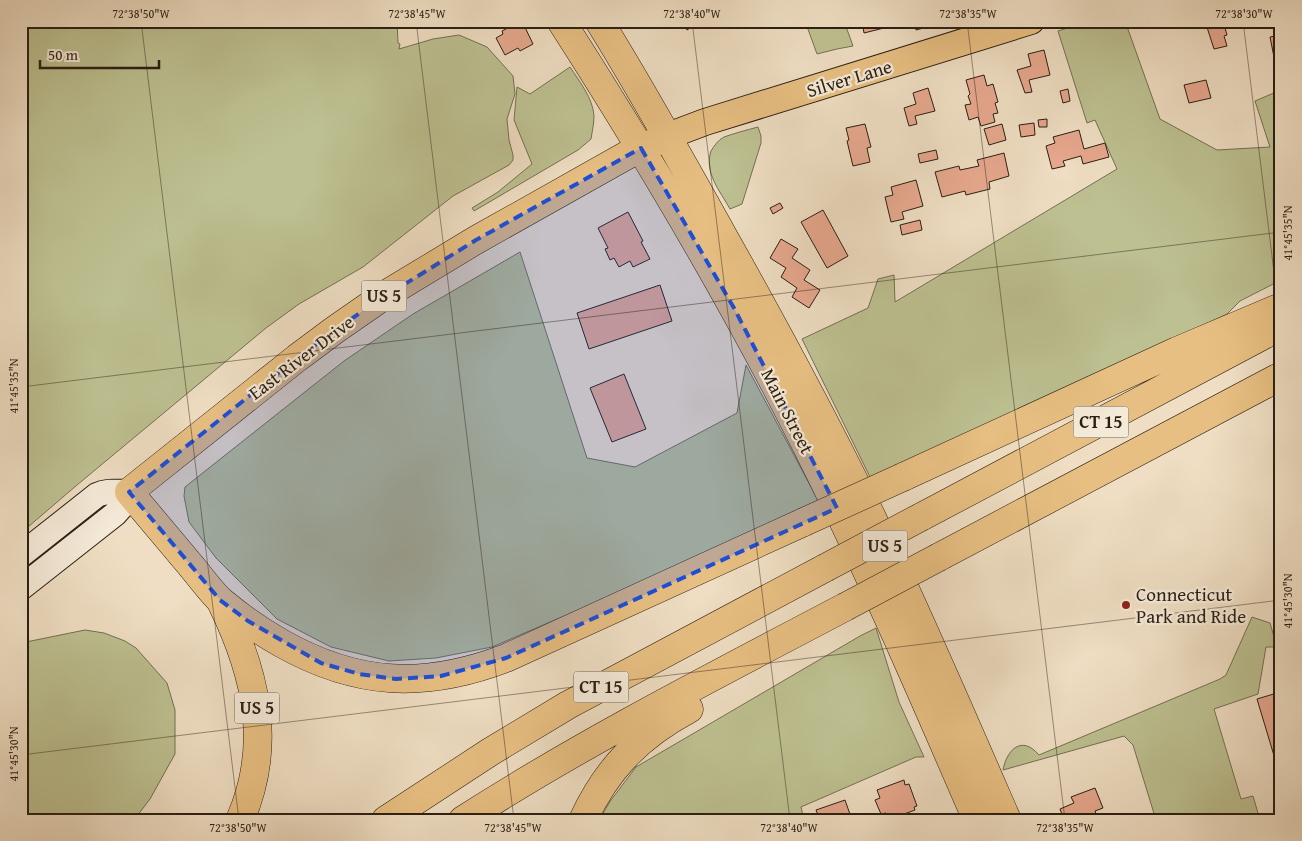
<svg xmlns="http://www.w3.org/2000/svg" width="1302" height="841" viewBox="0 0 1302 841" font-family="'Gentium Book Plus',serif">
  <rect width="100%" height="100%" fill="#efdec3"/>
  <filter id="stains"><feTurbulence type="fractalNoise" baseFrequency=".004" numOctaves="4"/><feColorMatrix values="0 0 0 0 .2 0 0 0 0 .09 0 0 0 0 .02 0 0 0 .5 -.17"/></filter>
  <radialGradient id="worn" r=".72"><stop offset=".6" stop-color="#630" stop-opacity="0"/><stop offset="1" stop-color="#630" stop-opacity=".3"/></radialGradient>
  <!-- green -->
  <path fill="#bdc091" stroke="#747052" d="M21 21H397L398 43 400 44 399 49 433 39 459 35 487 47 513 76 515 94 507 119 509 140 513 155V160L509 165 453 196 363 267 299 304 266 328 77 485 21 533Z
    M805 21H844L853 46 837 49 817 54Z
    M1089 21H1125L1160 119 1217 150 1270 147 1255 101 1281 90V280L1240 301 1227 314 871 479 802 339 868 308 878 279 894 275 895 302 1117 169 1095 120 1087 123 1058 31Z
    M570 67C579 81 593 98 594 116 594 124 592 132 591 139L578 150 474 211 472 208 498 192 532 164 514 120 517 87 530 94Z
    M758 127 761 136V143L742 204 730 209C720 191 704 173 711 151 714 146 718 140 724 137 735 133 747 130 758 127Z
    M520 252 587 458 635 467 737 413 746 365 819 502 613 595 492 647 436 658 389 661 331 647 277 619 216 558 189 522 184 496 185 487 344 361 413 314Z
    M1252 617 1270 623 1277 647H1266L1258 694 1214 709 1241 799 1253 796 1260 820H1156L1133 745 1124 736 1003 770C1007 749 1022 735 1039 755L1220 679 1226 675Z
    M876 628 899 702 924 757H916L801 807 804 820H599L611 800 636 767 860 636Z
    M85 630 104 633 125 641 136 648 167 683 175 710V754L150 799 134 820H21V643Z"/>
  <!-- building -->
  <path fill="#e7a88e" stroke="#2a1f13" d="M521 21H522L533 44 520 51 518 48 505 55 496 38 503 34 502 31Z
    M682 21H701L687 30Z
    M862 21H890L891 25 884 27V28L864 33Z
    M914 21H950L916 30Z
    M1205 21H1223L1227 35 1224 36 1227 46 1214 49Z
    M1281 35V55L1274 57 1270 37Z
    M1044 50 1050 75 1029 80 1032 92 1025 93 1017 70 1031 66 1028 54Z
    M984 75 987 86 993 84 998 102 995 103 998 113 993 114 995 122 981 126 978 117 969 120 965 105 971 104 968 96 970 94 966 80Z
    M1206 80 1211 98 1189 103 1184 85Z
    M928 88 935 111 915 116 917 124 909 126 904 108 916 104 913 93Z
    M1068 89 1070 101 1063 103 1060 91Z
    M1047 119V127H1039L1038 120Z
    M1034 123 1035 135 1021 137 1019 125Z
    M865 124 871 147 867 148 870 162 853 166 847 141 849 140 846 128Z
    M1002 124 1006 140 989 145 984 129Z
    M1079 130 1084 149 1105 143 1109 157 1083 164 1081 156 1063 161 1065 166 1052 169 1046 146 1055 143 1053 137Z
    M936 150 938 159 920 163 918 154Z
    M1004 153 1009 176 989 182 990 189 966 195 965 191 942 197 935 172 959 166 960 170 979 166 977 160Z
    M916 180 923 206 902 212 904 219 891 222 885 197 893 195 891 187Z
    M780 203 783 208 773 214 770 208Z
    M823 210 848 256 827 268 801 222Z
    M628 212 643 241 641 242 650 259 633 267 630 261 619 267 614 258 610 260 605 249 608 248 598 228Z
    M920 220 922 230 902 235 900 225Z
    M781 239 798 249 792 258 810 270 804 280 820 290 809 308 792 297 797 288 781 277 786 268 770 258Z
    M660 285 672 321 589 349 577 313Z
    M624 374 646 429 612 442 590 388Z
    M1277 693 1281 704V779L1257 699Z
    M904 780 905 785 909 784 917 806 914 807 915 810 888 820 886 813 881 814 875 800 880 798 877 790Z
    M1095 788 1103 808 1095 811 1098 820H1064L1060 809 1074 803 1071 797Z
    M845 800 852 820H820L816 810Z"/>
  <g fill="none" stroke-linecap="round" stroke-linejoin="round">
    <defs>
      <path id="secondary" d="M21 555 97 495C107 490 117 492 129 492L123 505 115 514 21 588"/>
      <path id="primary" d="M668 136 705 122 1031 21"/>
      <path id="highway" d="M561 21C650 160 734 301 808 449 869 570 923 695 977 820
        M599 21C642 90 681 161 721 232 771 321 820 411 865 503 915 607 961 714 1007 820
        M668 136 629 154 476 240 385 295 336 329 297 358 129 492C150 517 171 542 192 567 202 579 211 592 222 602 240 617 260 631 281 643 357 686 425 689 506 658L804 522
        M903 477 1177 351 1281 307
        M921 517 1281 326
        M939 557 1281 376
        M222 604C256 674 273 745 240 820
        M386 820 490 752 568 705 825 568
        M463 820C586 741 716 675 845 607
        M583 820C607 768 639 736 689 709"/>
    </defs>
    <!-- secondary casing -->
    <use href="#secondary" stroke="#2a1f13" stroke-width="26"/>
    <!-- primary casing -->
    <use href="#primary" stroke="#2a1f13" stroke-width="28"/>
    <!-- highway casing -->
    <use href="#highway" stroke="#2a1f13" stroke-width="29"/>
    <!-- secondary -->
    <use href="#secondary" stroke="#f5ead8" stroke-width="24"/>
    <!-- primary -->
    <use href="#primary" stroke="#e8bf82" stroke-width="26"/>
    <!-- highway -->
    <use href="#highway" stroke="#e8bf82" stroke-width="28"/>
    <defs>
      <path id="highway-bridge" d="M804 522 903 477
        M825 568 921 517
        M845 607 939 557"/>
    </defs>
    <!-- highway-bridge casing -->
    <use href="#highway-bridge" stroke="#2a1f13" stroke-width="29" stroke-linecap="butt"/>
    <!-- highway-bridge -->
    <use href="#highway-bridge" stroke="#e8bf82" stroke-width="28"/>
  </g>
  <!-- marked area -->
  <path fill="#1d4ed8" fill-opacity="0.2" stroke="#1d4ed8" stroke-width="4" stroke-dasharray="10 6" stroke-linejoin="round" d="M641 148 734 308 837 508 506 658 441 676 396 679 359 674 321 663 248 621 220 600 129 492 297 358 368 307 476 240Z"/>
  <!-- ticks -->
  <path fill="none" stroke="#2a1f13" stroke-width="1" stroke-opacity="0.45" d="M141 21 239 820M416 21 514 820M692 21 790 820M967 21 1065 820M1243 21 1281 329M21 387 1281 232M21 755 1281 600"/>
  <!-- markers -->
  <circle fill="#8f2418" stroke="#f5ead8" stroke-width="2" cx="1126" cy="605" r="5"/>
  <g text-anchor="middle" stroke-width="4.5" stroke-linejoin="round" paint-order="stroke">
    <!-- shield labels -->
    <g fill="#f5ead8" stroke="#675c4e" stroke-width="1">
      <rect x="361.5" y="280.5" width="45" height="31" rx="4"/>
      <rect x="1073.5" y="406.5" width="55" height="31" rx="4"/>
      <rect x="862.5" y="530.5" width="45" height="31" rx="4"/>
      <rect x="573.5" y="671.5" width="55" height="31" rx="4"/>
      <rect x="234.5" y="692.5" width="45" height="31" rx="4"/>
    </g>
    <g font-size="18" font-weight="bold" fill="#2a1f13">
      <text x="384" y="302">US 5</text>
      <text x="1101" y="428">CT 15</text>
      <text x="885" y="552">US 5</text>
      <text x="601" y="693">CT 15</text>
      <text x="257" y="714">US 5</text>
    </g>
    <!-- street labels -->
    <g font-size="19" fill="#2a1f13" stroke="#f5ead8">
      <text transform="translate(849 78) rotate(-17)" y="7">Silver Lane</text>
      <text transform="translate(301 357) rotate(-37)" y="7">East River Drive</text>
      <text transform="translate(788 411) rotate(63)" y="7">Main Street</text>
    </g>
    <!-- poi labels -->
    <g font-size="19" fill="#2a1f13" stroke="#f5ead8" text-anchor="start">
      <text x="1136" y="601">Connecticut<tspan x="1136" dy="22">Park and Ride</tspan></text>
    </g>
  </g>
  <!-- margin -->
  <rect width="1302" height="841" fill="none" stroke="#efdec3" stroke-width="55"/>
  <!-- scale -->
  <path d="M40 60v8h119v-8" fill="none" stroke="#2a1f13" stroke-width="2.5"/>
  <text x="48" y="60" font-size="15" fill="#2a1f13" stroke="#f5ead8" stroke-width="4" paint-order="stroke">50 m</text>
  <rect x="28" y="28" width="1246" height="786" fill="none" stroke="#2a1f13" stroke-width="2"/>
  <g font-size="12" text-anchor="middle" fill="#2a1f13">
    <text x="141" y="18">72°38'50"W</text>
    <text x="417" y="18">72°38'45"W</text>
    <text x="692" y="18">72°38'40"W</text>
    <text x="968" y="18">72°38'35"W</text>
    <text x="1244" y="18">72°38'30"W</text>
    <text transform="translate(1288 233) rotate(-90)" y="4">41°45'35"N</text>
    <text transform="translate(14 386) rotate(-90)" y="4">41°45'35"N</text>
    <text transform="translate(1288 601) rotate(-90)" y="4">41°45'30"N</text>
    <text transform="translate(14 754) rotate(-90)" y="4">41°45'30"N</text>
    <text x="238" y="832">72°38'50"W</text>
    <text x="513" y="832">72°38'45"W</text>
    <text x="789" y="832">72°38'40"W</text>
    <text x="1065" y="832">72°38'35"W</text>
  </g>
  <rect width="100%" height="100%" filter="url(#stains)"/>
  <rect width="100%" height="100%" fill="url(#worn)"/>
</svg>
